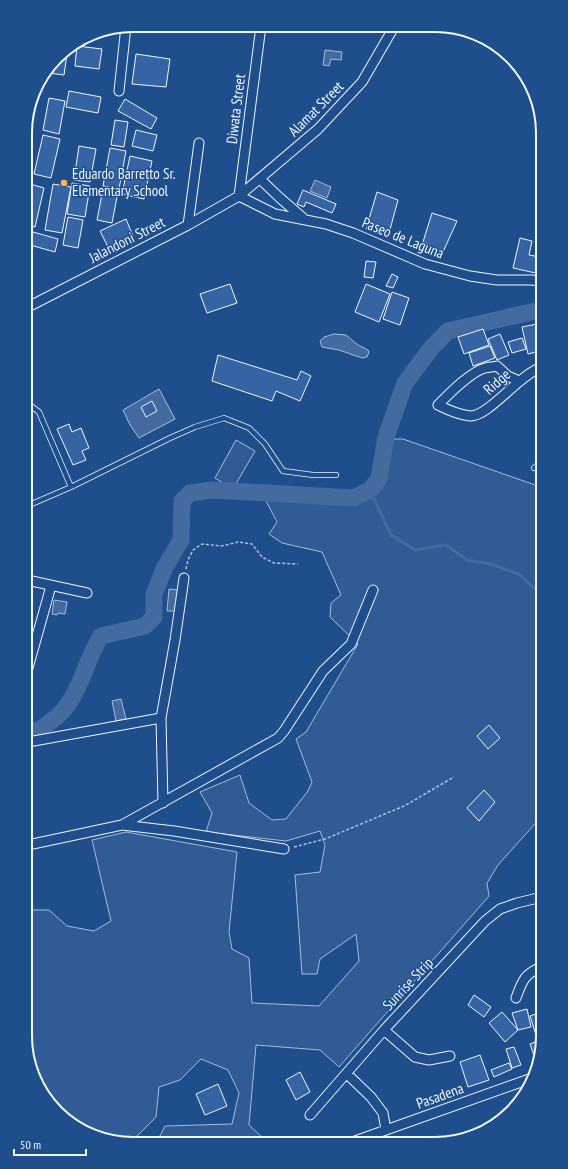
<svg xmlns="http://www.w3.org/2000/svg" width="568" height="1169" viewBox="0 0 568 1169" font-family="'PT Sans Narrow',sans-serif">
  <rect width="100%" height="100%" fill="#1f4e8c"/>
  <!-- built -->
  <path fill="#305b95" stroke="#a8bbd7" d="M392 439H403L541 487 542 816 498 865 487 883 489 896 339 1067 320 1050 256 1045 249 1125 266 1141 162 1142 159 1138 165 1126 232 1124 239 1093 228 1070 201 1059 180 1080 159 1087 156 1117 131 1142H112L62 1117 29 1064 28 910H49L67 926 94 931 111 921 92 840 126 832 237 852 229 932 232 949 249 958 252 1003 319 1006 359 961 356 934 320 959 317 974H302L295 875 320 872 325 845 320 831 286 841 206 832 212 813 200 792 240 775 249 803 272 820 286 819 308 791 312 782 296 739 306 732 358 644 330 617 331 603 341 595 322 552 282 543 269 534 277 522 262 493 353 498 370 490 379 479Z
    M236 440 255 451 233 489 215 478Z"/>
  <!-- water -->
  <path fill="#446ba0" stroke="#a8bbd7" d="M325 50 342 52 341 60 331 59 329 66 323 65Z
    M315 180 331 187 327 198 310 191Z
    M334 334 346 335 358 345 368 350 369 352 367 357 362 358 339 350 322 347 320 341 324 337Z
    M159 389 175 419 139 438 130 425 123 410Z
    M169 589 178 590 176 611H167Z
    M54 600 67 602 65 614 58 613 57 615 52 614Z
    M121 699 126 719 116 721 112 701Z"/>
  <g fill="none" stroke-linecap="round" stroke-linejoin="round">
    <!-- stream -->
    <path stroke="#446ba0" stroke-width="3" d="M370 490 391 535 415 550 446 545 467 560 491 564 519 574 541 595"/>
    <!-- river -->
    <path stroke="#446ba0" stroke-width="17" d="M28 731C31 730 37 731 40 729 43 728 47 724 50 722 80 702 83 664 101 636L145 626 154 617V594L165 567 181 540 182 501 190 493 213 490 353 498 370 490 379 479 386 437 405 383 433 346 448 331 540 310"/>
  </g>
  <!-- building -->
  <path fill="#3563a3" stroke="#f2f6ff" d="M77 46 102 49 99 69 75 66Z
    M60 54H67L64 75 49 73V68Z
    M136 54 170 59 166 87 132 84Z
    M69 91 101 97 98 113 66 107Z
    M49 98 65 101 59 134 43 130Z
    M125 99 157 118 151 129 118 111Z
    M115 120 128 122 124 147 111 145Z
    M136 130 157 135 153 151 132 146Z
    M43 135 60 139 51 178 34 174Z
    M79 146 96 149 90 182 74 180Z
    M110 148 126 151 119 189 103 186Z
    M130 156 152 161 144 199 122 194Z
    M26 174 32 176 30 184 44 188 35 227 26 225Z
    M72 183 90 186 85 217 67 214Z
    M53 184 71 187 62 233 45 230Z
    M103 189 118 192 112 223 97 220Z
    M303 190 336 204 332 213 306 202 304 207 297 204Z
    M377 192 398 200 388 237 366 229Z
    M432 213 457 221 443 252 423 242Z
    M68 217 83 220 78 248 63 245Z
    M126 219 133 236 108 247 100 231Z
    M33 232 58 239 55 252 30 245Z
    M520 238 532 241 529 255 540 257V274L513 268Z
    M366 261 376 262 373 278 364 277Z
    M392 274 398 277 393 288 386 286Z
    M230 284 237 303 207 313 200 294Z
    M366 284 390 294 379 322 355 312Z
    M392 292 409 298 400 325 383 319Z
    M537 324 540 339V351L528 354 522 327Z
    M483 329 489 345 464 354 458 337Z
    M500 334 509 355 497 360 488 339Z
    M522 338 526 349 512 353 508 342Z
    M490 346 495 358 473 366 469 353Z
    M218 355 297 380 301 371 311 376 300 401 276 391 272 401 212 381Z
    M152 401 157 411 146 417 141 407Z
    M69 424 72 432 81 428 89 448 82 451 86 460 73 465 57 429Z
    M489 725 500 738 488 749 477 736Z
    M484 790 495 802 479 821 467 808Z
    M474 995 491 1007 484 1017 468 1005Z
    M527 1009 531 1027 518 1030 512 1013Z
    M502 1012 518 1030 505 1042 489 1023Z
    M542 1012 543 1033 536 1035 530 1016Z
    M543 1034V1043L539 1060 536 1061 530 1044 538 1041 537 1036Z
    M514 1047 521 1065 512 1068 506 1049Z
    M480 1055 489 1080 468 1087 460 1062Z
    M509 1063 512 1069 494 1077 491 1070Z
    M300 1072 310 1092 296 1100 286 1080Z
    M218 1084 227 1106 205 1115 196 1094Z"/>
  <g fill="none" stroke-linecap="round" stroke-linejoin="round">
    <defs>
      <path id="lane" d="M27 403 39 412 71 487
        M534 468 541 462
        M27 506 71 487 170 438 195 427 224 418 249 428 265 444 283 471 313 475H336"/>
      <path id="street" d="M214 27V26
        M119 91 126 26
        M260 179 280 198 303 218
        M239 196 275 214 326 224 353 233 425 264 470 276 497 280H531L540 281
        M239 196 261 26
        M188 225 199 143
        M26 308 188 225 239 196 318 129 362 82 394 27
        M519 381 508 376 497 366C494 367 489 367 485 368 470 372 449 394 438 405 448 410 459 415 470 416 488 417 519 375 540 368
        M27 580 87 593
        M28 668 51 586
        M28 742 161 718
        M163 803 161 718 175 640 184 578
        M122 825 174 831 284 849
        M28 845 122 825 278 738 284 731 323 671 351 644 373 590
        M516 998C522 981 525 973 542 967
        M384 1030 415 1057 429 1060 450 1056
        M347 1074 371 1097 383 1113 386 1130
        M310 1115 384 1030 485 921 500 909 517 903 542 897
        M355 1141 535 1077"/>
    </defs>
    <!-- lane casing -->
    <use href="#lane" stroke="#f2f6ff" stroke-width="6"/>
    <!-- street casing -->
    <use href="#street" stroke="#f2f6ff" stroke-width="11"/>
    <!-- path -->
    <path stroke="#b3c4dc" stroke-width="1.5" stroke-dasharray="3 2" stroke-linecap="butt" d="M186 569 188 560 193 550 202 544 222 546 238 542 252 544 262 557 274 563 298 564
      M294 847 325 839 404 806 454 777"/>
    <!-- lane -->
    <use href="#lane" stroke="#1f4e8c" stroke-width="4.5"/>
    <!-- street -->
    <use href="#street" stroke="#1f4e8c" stroke-width="9"/>
  </g>
  <!-- markers -->
  <circle fill="#ffb74d" stroke="#1f4e8c" stroke-width="1.5" cx="64" cy="183" r="4"/>
  <g text-anchor="middle" stroke-width="3" stroke-linejoin="round" paint-order="stroke">
    <!-- street labels -->
    <g font-size="15" fill="#f2f6ff" stroke="#1f4e8c">
      <text transform="translate(236 109) rotate(-83)" y="5">Diwata Street</text>
      <text transform="translate(316 109) rotate(-45)" y="5">Alamat Street</text>
      <text transform="translate(403 238) rotate(22)" y="5">Paseo de Laguna</text>
      <text transform="translate(127 240) rotate(-27)" y="5">Jalandoni Street</text>
      <text transform="translate(497 382) rotate(-41)" y="5">Ridge</text>
      <text transform="translate(408 984) rotate(-47)" y="5">Sunrise Strip</text>
      <text transform="translate(440 1096) rotate(-20)" y="5">Pasadena</text>
    </g>
    <!-- poi labels -->
    <g font-size="15" fill="#f2f6ff" stroke="#1f4e8c" text-anchor="start">
      <text x="72" y="179">Eduardo Barretto Sr.<tspan x="72" dy="17">Elementary School</tspan></text>
    </g>
  </g>
  <!-- crop -->
  <path d="M0 0H568V1169H0ZM133 32H435A101 101 0 0 1 536 133V1036A101 101 0 0 1 435 1137H133A101 101 0 0 1 32 1036V133A101 101 0 0 1 133 32Z" fill="#1f4e8c" fill-rule="evenodd"/>
  <path fill="none" stroke="#f2f6ff" stroke-width="2" d="M133 32H435A101 101 0 0 1 536 133V1036A101 101 0 0 1 435 1137H133A101 101 0 0 1 32 1036V133A101 101 0 0 1 133 32Z"/>
  <!-- scale -->
  <path d="M14 1149v6h72v-6" fill="none" stroke="#f2f6ff" stroke-width="2"/>
  <text x="20" y="1149" font-size="12" fill="#f2f6ff" stroke="#1f4e8c" stroke-width="3" paint-order="stroke">50 m</text>
</svg>
